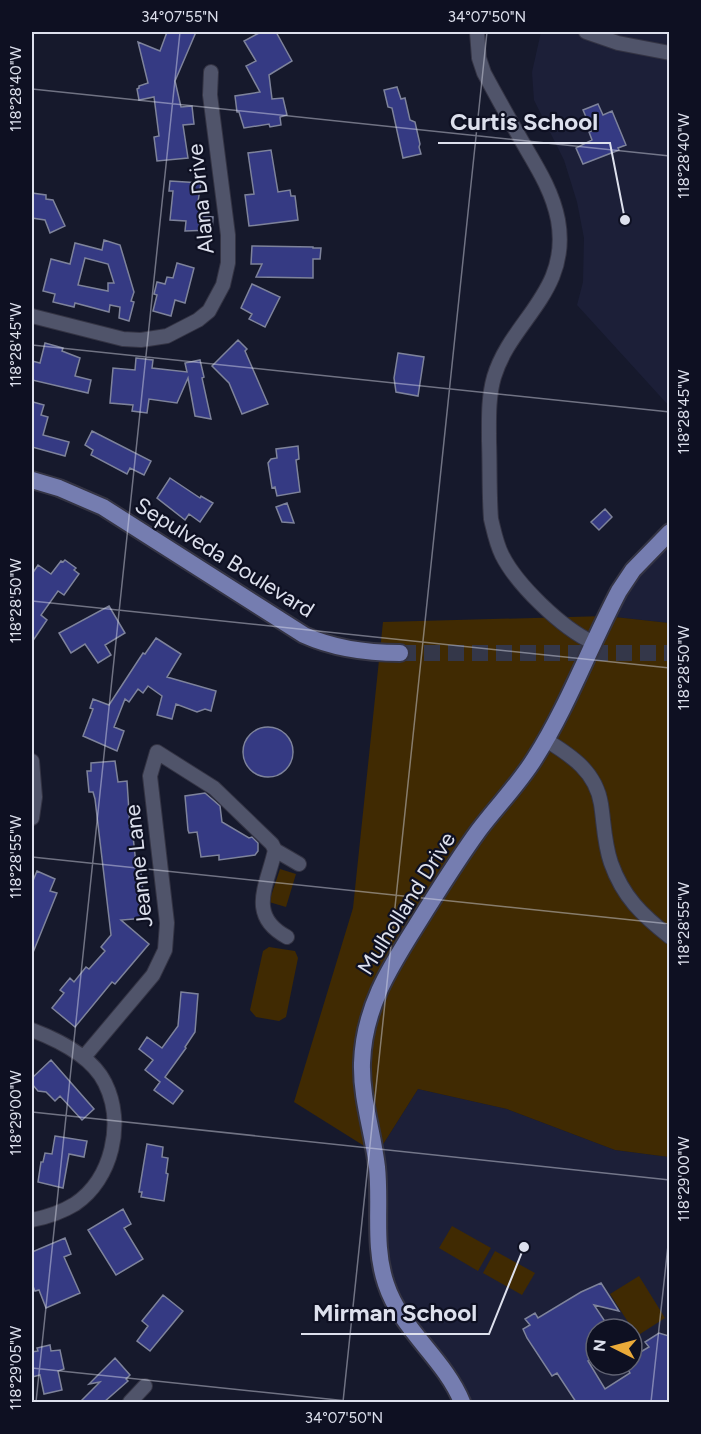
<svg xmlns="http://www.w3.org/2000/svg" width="701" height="1434" viewBox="0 0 701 1434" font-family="Figtree,sans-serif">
  <rect width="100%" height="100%" fill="#16192c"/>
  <!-- built -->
  <path fill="#1c1f38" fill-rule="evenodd" d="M541 32H669V406L577 305 583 282 584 238 577 202 564 160 534 100 532 72Z
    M669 532V623L606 616Z
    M418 1089 507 1109 615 1150 669 1157V1402H462L390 1297 377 1154ZM596 1329H632V1365H596Z"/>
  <!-- green -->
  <path fill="#402a02" d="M606 616 669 623V1157L615 1150 507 1109 418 1089 377 1154 294 1102 353 908 383 622Z
    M280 869 296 874 286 907 269 902Z
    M269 947 295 951 298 958 286 1017 279 1021 256 1017 250 1010 263 951Z
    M452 1226 491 1248 478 1271 439 1248Z
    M495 1251 535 1273 522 1295 483 1273Z
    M639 1276 665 1318 637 1336 610 1294Z"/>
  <!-- building -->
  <path fill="#353a83" stroke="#7e839b" stroke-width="1.5" fill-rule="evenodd" d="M167 32H196L175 81 181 107 192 106 194 124 183 125 188 158 157 161 154 137 159 136 154 97 139 100 137 89 139 88V86L148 83 138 42 160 51Z
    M261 32H276L292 61 269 75 272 99 283 98 287 115 280 117 281 125 270 127 269 124 244 128 239 112H237L235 96 260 92 246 66 256 61 244 41Z
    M397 87 401 99 405 98 410 120 415 122 420 144 419 147 421 154 403 158 392 108 388 107 384 90Z
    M598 104 603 115 612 111 626 145 618 148 619 150 583 164 576 148 592 140 589 132 592 131 583 110Z
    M271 150 278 192 290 190 291 196H295L298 220 249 226 245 195 254 194 248 153Z
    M170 181 201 183 197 208H202L201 216 213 217 212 230 185 231 186 221 170 220 173 191H169Z
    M32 193 46 195V199L53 200 65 226 50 233 45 220 32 218Z
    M104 240 120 245 134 292 131 301 134 302 129 321 119 318 120 307 110 305 109 312 75 303 74 307 53 302 55 294 43 291 51 259 70 264 75 243 102 250ZM85 258 108 264 114 283H108V291L78 285Z
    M252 246 313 247V248H321L320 259H313V278L256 277 262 264H251Z
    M177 263 194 268 185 303 175 300 171 316 153 311 157 295 154 294 157 282 165 284 167 277 173 278Z
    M252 284 280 297 265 327 249 319 252 314 241 308Z
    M238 340 247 349 245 351 268 404 242 414 229 383 212 366Z
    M45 343 63 348 62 351 80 358 75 376 91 380 88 393 32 380V361L40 363Z
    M398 353 424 357 418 396 396 392 394 378Z
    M136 358 153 360 152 368 187 372 185 363 200 360 204 377 202 378 211 419 195 416 188 378 177 403 149 399 147 413 132 411 133 405 110 403 113 368 135 370Z
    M33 402 44 405 41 415 48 417 43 435 69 442 65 456 32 447V410Z
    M92 431 151 461 144 475 130 468 127 474 91 455 93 450 85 445Z
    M298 446 299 459 296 460 300 492 277 496 275 487 272 488 268 463 271 459 277 458 276 449Z
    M170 478 200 498 201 496 213 503 200 522 189 514 185 520 157 498Z
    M287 503 294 523 282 522 276 507Z
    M605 509 612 517 599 530 591 522Z
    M65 560 76 568 74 570 79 574 64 595 58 591 41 615 47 620 32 642V574L38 565 51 574 61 561 63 562Z
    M109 606 125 633 105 645 111 655 98 663 85 644 71 653 59 633Z
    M156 638 181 654 167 677 216 691 211 711 205 709 197 712 176 704 172 719 157 715 162 696 148 686 143 693 138 689 129 702 125 699 114 727 124 731 117 751 83 736 93 709 90 708 93 699 109 705 143 653 145 654Z
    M243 752a25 25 0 1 1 50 0a25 25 0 1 1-50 0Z
    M115 761 118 782 127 781 130 827H132L136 864H140L146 918 121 920 149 944 115 984 112 982 75 1027 52 1008 64 993 60 990 70 978 74 982 86 967 89 969 105 951 101 947 111 935 95 799 93 792H89L87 771H91V763Z
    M205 793 220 806 222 822 249 838 252 837 258 843V851L255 855 219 860V855L201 857 197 832 189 833 188 830 185 796Z
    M37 871 55 879 50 891 57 893 32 955V883Z
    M181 992 198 994 195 1032 185 1047 186 1048 165 1077 183 1091 173 1104 154 1090 160 1082 145 1070 153 1060 139 1049 147 1037 162 1048 178 1026Z
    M51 1060 94 1109 82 1120 60 1096 55 1101 46 1092 38 1091 32 1084V1078Z
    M55 1136 87 1141 84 1157 69 1154 63 1188 38 1182 41 1162H43L45 1153 52 1154Z
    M147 1144 163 1147 162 1157 168 1158 166 1173 168 1174 164 1201 141 1197 142 1192H139Z
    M123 1209 131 1224 124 1228 143 1259 116 1275 88 1230Z
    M65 1238 71 1254 64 1257 80 1293 46 1308 39 1290 35 1291 32 1284V1252Z
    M601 1283 619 1311 594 1305 610 1329H596V1356L588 1361 605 1389 630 1373 625 1365H632V1357L649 1347 645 1342 659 1333 669 1336V1402H576L557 1373 552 1376 527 1338 523 1329 530 1325 525 1319 535 1313 538 1318 581 1292Z
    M163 1295 183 1311 150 1351 137 1341 148 1326 142 1321Z
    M50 1345 51 1351 60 1350 64 1369 58 1371 62 1390 44 1394 40 1375 32 1377V1352L38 1351 37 1348Z
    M115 1358 130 1375 126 1379 128 1381 104 1402H80L100 1382 89 1384Z"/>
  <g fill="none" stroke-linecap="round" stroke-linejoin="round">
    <!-- major-tunnel -->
    <path stroke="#343749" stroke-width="16" stroke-dasharray="16 8" stroke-linecap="butt" d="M400 653H670"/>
    <defs>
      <path id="minor" d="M477 32 479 58 484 73C498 99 512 124 527 150 540 172 553 194 558 220 571 292 511 320 494 377 488 398 489 420 489 441 490 467 489 493 491 519 494 531 496 543 502 555 517 585 562 628 592 642
        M586 32 618 43 670 53
        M32 316 123 339 141 340 167 336 198 320 209 311 223 285 228 263V235L210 95 211 72
        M546 740C572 756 596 772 601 804 604 823 604 843 611 863 623 897 642 915 670 937
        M32 761 35 797 32 818
        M275 850 299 864
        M32 1030C58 1040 92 1056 105 1083 125 1123 112 1179 75 1204 62 1212 47 1217 32 1220
        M84 1057 153 975 165 950 167 923 150 776 157 752 214 788 272 844 275 850C268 884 246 915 287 937
        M130 1402 145 1386"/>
      <path id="major" d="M32 480 59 488 103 507 304 635C335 649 366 653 400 653
        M462 1402C444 1358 401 1330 386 1284 373 1246 381 1206 377 1167 373 1132 361 1099 362 1063 364 1002 395 960 426 910 443 883 460 856 479 830 497 806 519 784 535 758 568 706 590 646 619 591L633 570 670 532"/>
    </defs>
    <!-- minor casing -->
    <use href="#minor" stroke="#343444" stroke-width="16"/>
    <!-- major casing -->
    <use href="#major" stroke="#343444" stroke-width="20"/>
    <!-- minor -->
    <use href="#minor" stroke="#50546a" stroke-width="14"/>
    <!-- major -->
    <use href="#major" stroke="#757db0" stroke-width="16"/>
  </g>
  <!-- ticks -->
  <path fill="none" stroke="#dde0ed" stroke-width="1.5" stroke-opacity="0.45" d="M32 89 670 156M32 345 670 412M32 601 670 668M32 857 670 924M32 1112 670 1180M32 1368 357 1402M36 1402 180 32M343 1402 487 32M651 1402 670 1227"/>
  <g text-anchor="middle" stroke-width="4.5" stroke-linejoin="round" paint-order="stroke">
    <!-- street labels -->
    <g font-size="22" fill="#dde0ed" stroke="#0e1022">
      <text transform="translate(200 199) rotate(-96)" y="8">Alana Drive</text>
      <text transform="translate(225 557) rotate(32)" y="8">Sepulveda Boulevard</text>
      <text transform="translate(138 866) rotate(-96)" y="8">Jeanne Lane</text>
      <text transform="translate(406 903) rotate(-58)" y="8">Mulholland Drive</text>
    </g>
  </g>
  <!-- callouts -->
  <path fill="none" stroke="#dde0ed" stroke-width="2" d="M625 220L610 143H438M524 1247L489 1334H301"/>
  <g fill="#dde0ed" stroke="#0e1022" stroke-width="2">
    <circle cx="625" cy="220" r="6"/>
    <circle cx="524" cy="1247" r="6"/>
  </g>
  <g font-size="24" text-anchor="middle" font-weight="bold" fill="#dde0ed" stroke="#0e1022" stroke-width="4.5" stroke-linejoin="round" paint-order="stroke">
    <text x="524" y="130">Curtis School</text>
    <text x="395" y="1321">Mirman School</text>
  </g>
  <!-- border -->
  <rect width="701" height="1434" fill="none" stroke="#0e1022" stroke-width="66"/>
  <!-- north arrow -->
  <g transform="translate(614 1347) rotate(276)"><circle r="28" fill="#0e1022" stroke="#616373" stroke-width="1.5"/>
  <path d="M0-4.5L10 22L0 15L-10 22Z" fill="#eaaa39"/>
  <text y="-9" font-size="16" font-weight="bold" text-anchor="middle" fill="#dde0ed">N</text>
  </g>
  <rect x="33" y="33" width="635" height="1368" fill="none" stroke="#dde0ed" stroke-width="2"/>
  <g font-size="15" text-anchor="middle" fill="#dde0ed">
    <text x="180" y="22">34°07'55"N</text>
    <text x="487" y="22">34°07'50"N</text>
    <text transform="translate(16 89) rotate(-90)" y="5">118°28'40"W</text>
    <text transform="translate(684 156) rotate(-90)" y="5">118°28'40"W</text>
    <text transform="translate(16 345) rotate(-90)" y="5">118°28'45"W</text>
    <text transform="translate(684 412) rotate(-90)" y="5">118°28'45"W</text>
    <text transform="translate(16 601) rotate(-90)" y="5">118°28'50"W</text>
    <text transform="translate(684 668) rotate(-90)" y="5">118°28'50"W</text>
    <text transform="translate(16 857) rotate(-90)" y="5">118°28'55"W</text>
    <text transform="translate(684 924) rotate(-90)" y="5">118°28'55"W</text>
    <text transform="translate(16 1113) rotate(-90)" y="5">118°29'00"W</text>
    <text transform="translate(684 1179) rotate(-90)" y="5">118°29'00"W</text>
    <text transform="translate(16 1368) rotate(-90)" y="5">118°29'05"W</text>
    <text x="344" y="1423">34°07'50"N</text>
  </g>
</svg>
